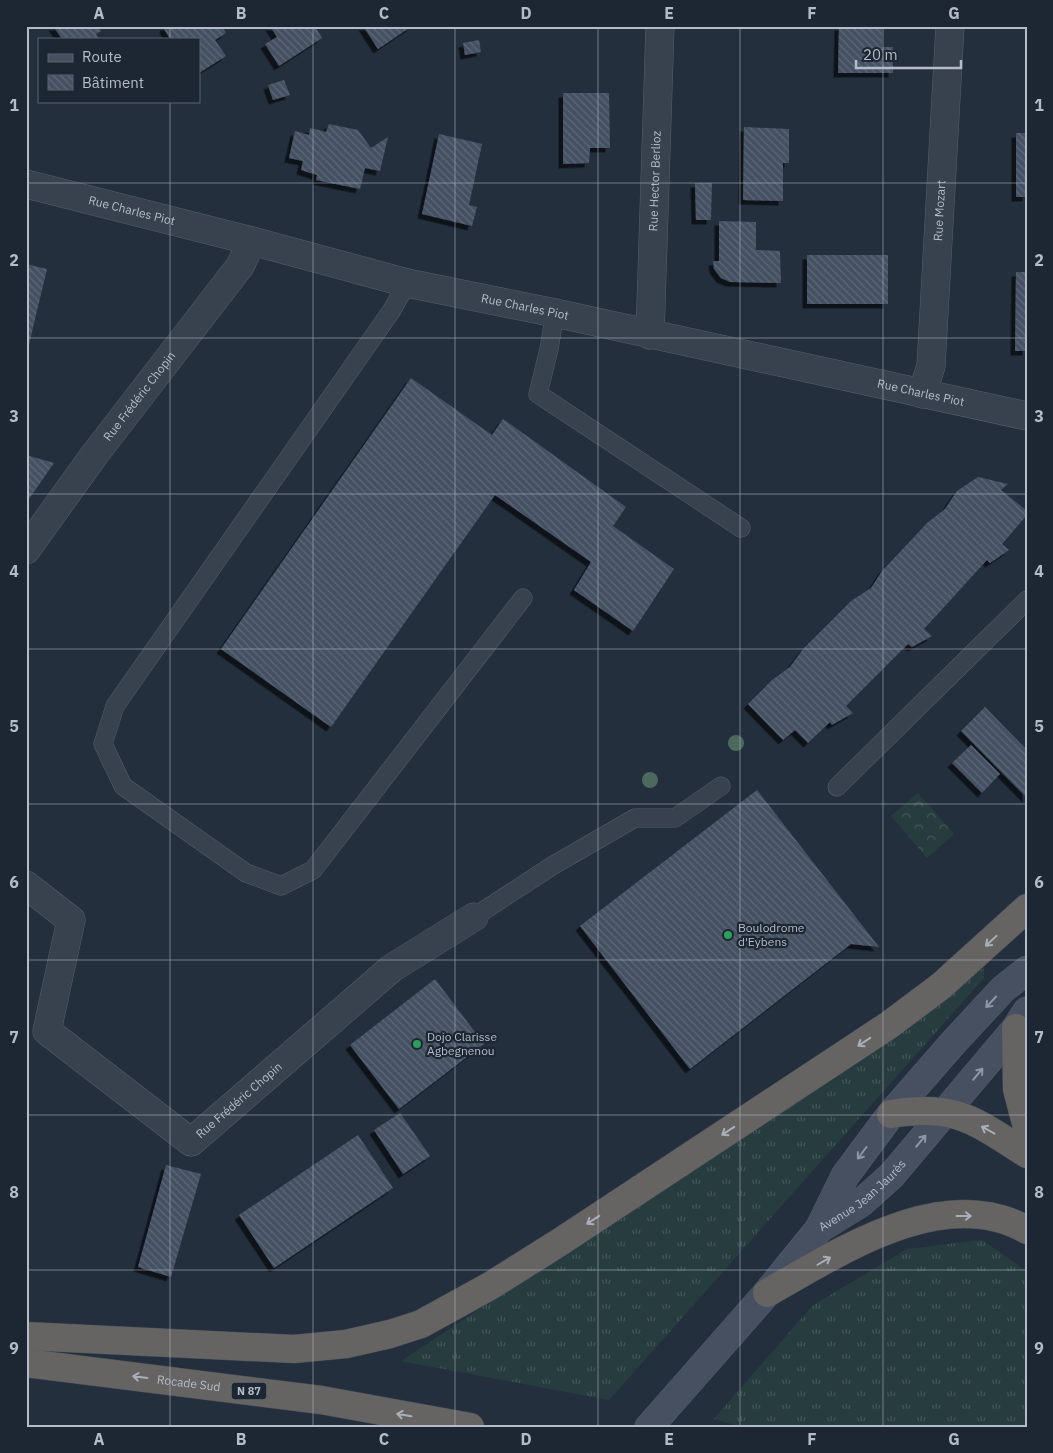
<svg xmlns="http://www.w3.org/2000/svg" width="1053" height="1453" viewBox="0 0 1053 1453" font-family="'IBM Plex Sans',sans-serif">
  <defs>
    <pattern id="grass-tufts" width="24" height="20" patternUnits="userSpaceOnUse" patternTransform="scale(1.25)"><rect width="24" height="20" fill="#263c3f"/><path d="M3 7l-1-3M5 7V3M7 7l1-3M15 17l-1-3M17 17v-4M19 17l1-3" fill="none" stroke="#435659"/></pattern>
    <pattern id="forest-crowns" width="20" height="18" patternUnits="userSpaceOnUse" patternTransform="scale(1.25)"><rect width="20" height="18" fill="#263c3f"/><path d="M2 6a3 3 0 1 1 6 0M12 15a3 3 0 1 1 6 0" fill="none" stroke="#435659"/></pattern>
    <pattern id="building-back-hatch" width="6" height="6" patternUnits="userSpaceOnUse" patternTransform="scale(1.25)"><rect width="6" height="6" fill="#455162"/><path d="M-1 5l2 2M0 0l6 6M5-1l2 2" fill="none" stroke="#5d6877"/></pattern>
    <filter id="shadow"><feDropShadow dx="-4.5" dy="4.5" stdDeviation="0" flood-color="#0009"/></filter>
  </defs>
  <rect width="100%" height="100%" fill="#242f3e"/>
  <!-- grass -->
  <path fill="url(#grass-tufts)" d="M984 967V978L609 1400 401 1361 945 1000Z
    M982 1240 1027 1271V1427H742L714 1419 812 1306 907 1249Z"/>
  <!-- forest -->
  <path fill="url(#forest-crowns)" d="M918 793 954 834 927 858 891 816Z"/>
  <!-- building -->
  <path fill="url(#building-back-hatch)" filter="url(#shadow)" d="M53 26H97L101 31 96 34 99 39H62Z
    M165 26H222L226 33 215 40 226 56 199 73V39H170L164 29Z
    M270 26H315L322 38 279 66 265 44 277 37Z
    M363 26H412L378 49Z
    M839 26H882V47H893V73H838Z
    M479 40 481 52 465 55 463 43Z
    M284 80 290 95 273 100 268 85Z
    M563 93H609L610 148H590L589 163 563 164Z
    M329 124 358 130 371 148 388 137 380 171 365 168 360 189 316 180 317 175 301 170 303 161 289 158 295 131 309 135 310 128 326 132Z
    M744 127 789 129V163H783V201L743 200Z
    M1016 133H1027V197H1016Z
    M439 134 482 144 469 205 477 207 472 226 422 214Z
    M695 183H712L711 220H696Z
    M719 221 756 222V250L780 251 781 283 730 282 721 278 714 269 713 261H719Z
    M807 255H888V304H807Z
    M26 264 47 269 27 353H26Z
    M1016 272H1027V351H1015Z
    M411 378 492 435 503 419 626 507 613 526 674 569 633 631 574 590 591 562 495 495 331 727 221 649Z
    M26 455 54 463 29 499H26Z
    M978 477 1008 484 1001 490 1027 511V515L1002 544 1009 550 990 563 987 560 924 629 932 636 912 647 908 644 846 706 853 713 832 725 830 722 808 743 795 730 783 740 748 704 772 680 790 667 803 649 851 601 871 588 882 571 927 523 945 509 957 491Z
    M985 707 1027 750V798L961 731Z
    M971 745 1000 774 982 793 952 763Z
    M757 790 879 947 851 944 690 1069 580 926Z
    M435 979 484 1044 399 1109 350 1045Z
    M400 1113 430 1156 403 1174 374 1130Z
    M358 1135 393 1188 274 1268 239 1215Z
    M166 1165 201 1174 171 1277 138 1267Z"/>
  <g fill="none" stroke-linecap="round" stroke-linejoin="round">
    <defs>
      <path id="service" d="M407 283 392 310 115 706 103 744 123 786 246 873 281 886 313 870 523 598
        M555 313 549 349 538 394 741 528
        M837 787 1027 600
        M474 917 552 866 635 818H675L721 786"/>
      <g id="minor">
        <path id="s1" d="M26 184 252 241 407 283 555 313 1027 416"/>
        <path id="s2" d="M650 335 660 26"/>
        <path id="s3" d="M922 394 931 366 950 26"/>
        <path id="s4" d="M26 550 95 454 240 266 252 241"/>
        <path id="s5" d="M26 885 71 920 47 1031 191 1142 392 968 474 917"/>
      </g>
      <g id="secondary">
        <path d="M819 1229 845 1176 891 1114 953 1043 1003 989 1027 970"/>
        <path id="s6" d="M649 1427 767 1293 819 1229 861 1203 892 1175 1016 1028 1027 1011"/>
      </g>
      <g id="trunk">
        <path d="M1016 1028 1017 1089 1027 1127"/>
        <path d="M891 1114C955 1103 975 1121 1027 1154"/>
        <path d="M767 1293C838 1253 943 1182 1027 1230"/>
        <path d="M26 1336 294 1349 346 1344 390 1334 421 1324 490 1286 560 1242 889 1025 941 986 1027 908"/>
        <path id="s7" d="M26 1363 321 1400 470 1427"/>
      </g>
    </defs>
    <!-- service casing -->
    <use href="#service" stroke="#565f6c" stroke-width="19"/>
    <!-- minor casing -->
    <use href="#minor" stroke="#565f6c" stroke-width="29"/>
    <!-- secondary casing -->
    <use href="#secondary" stroke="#565f6c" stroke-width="29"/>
    <!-- trunk casing -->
    <use href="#trunk" stroke="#434c59" stroke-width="29"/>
    <!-- service -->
    <use href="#service" stroke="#38414e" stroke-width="18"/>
    <!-- minor -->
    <use href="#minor" stroke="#38414e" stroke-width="28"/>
    <!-- secondary -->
    <use href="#secondary" stroke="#465061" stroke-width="28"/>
    <!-- trunk -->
    <use href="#trunk" stroke="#656462" stroke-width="28"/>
  </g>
  <!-- trees -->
  <g fill="#4b6a5d">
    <circle cx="736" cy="743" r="8"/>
    <circle cx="650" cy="780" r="8"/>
  </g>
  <!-- one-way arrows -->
  <defs><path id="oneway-shaft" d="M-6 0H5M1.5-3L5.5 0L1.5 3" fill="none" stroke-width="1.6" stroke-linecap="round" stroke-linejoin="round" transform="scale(1.25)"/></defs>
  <g stroke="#a8afba">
    <use href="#oneway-shaft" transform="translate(991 941) rotate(137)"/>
    <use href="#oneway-shaft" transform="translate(864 1042) rotate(146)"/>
    <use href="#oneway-shaft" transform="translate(988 1130) rotate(-151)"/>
    <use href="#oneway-shaft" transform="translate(728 1131) rotate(147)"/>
    <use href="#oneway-shaft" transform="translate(964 1216)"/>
    <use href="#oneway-shaft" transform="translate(593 1220) rotate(147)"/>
    <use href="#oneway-shaft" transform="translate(824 1261) rotate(-30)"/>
    <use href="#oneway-shaft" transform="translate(140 1377) rotate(-173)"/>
    <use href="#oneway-shaft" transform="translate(404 1415) rotate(-170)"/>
  </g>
  <g stroke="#8e96a5">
    <use href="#oneway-shaft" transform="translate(991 1002) rotate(133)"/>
    <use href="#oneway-shaft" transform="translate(978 1074) rotate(-50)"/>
    <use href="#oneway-shaft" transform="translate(921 1141) rotate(-50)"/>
    <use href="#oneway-shaft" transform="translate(862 1153) rotate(127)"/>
  </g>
  <!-- grid -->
  <path fill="none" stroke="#b4bcc9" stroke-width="1" stroke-opacity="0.55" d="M170 26V39M313 26V1427M455 26V1427M598 26V1427M740 26V1427M883 26V1427M170 101V1427M26 183H1027M26 338H1027M26 494H1027M26 649H1027M26 804H1027M26 960H1027M26 1115H1027M26 1270H1027"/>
  <!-- markers -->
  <g fill="#2e9e5b" stroke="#1d2633" stroke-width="2">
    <circle cx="728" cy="935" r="5"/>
    <circle cx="417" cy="1044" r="5"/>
  </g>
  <g text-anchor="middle" stroke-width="4.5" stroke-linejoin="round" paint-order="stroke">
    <!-- shield labels -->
    <rect fill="#1d2633" stroke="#878f9c" stroke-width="1" x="231.5" y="1382.5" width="35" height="17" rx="4"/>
    <g font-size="11" font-weight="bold" fill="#b4bcc9">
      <text x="249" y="1395">N 87</text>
    </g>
    <!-- street labels -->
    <g font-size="12" fill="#b4bcc9" stroke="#1d2633">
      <text dy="4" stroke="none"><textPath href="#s2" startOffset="154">Rue Hector Berlioz</textPath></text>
      <text dy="4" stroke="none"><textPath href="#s1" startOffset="109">Rue Charles Piot</textPath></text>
      <text dy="4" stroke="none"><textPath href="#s3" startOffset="185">Rue Mozart</textPath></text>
      <text dy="4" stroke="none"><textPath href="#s1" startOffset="514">Rue Charles Piot</textPath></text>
      <text dy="4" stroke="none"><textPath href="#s1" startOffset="919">Rue Charles Piot</textPath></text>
      <text dy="4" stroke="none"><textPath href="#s4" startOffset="191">Rue Frédéric Chopin</textPath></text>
      <text dy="4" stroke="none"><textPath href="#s5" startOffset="416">Rue Frédéric Chopin</textPath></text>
      <text dy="4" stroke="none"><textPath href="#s6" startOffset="316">Avenue Jean Jaurès</textPath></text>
      <text dy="4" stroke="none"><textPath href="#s7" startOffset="164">Rocade Sud</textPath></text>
    </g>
    <!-- poi labels -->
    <g font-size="12" fill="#b4bcc9" stroke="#1d2633" text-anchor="start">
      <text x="738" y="932">Boulodrome<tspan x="738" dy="14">d'Eybens</tspan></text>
      <text x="427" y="1041">Dojo Clarisse<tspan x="427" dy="14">Agbegnenou</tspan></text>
    </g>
  </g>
  <!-- border -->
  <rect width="1053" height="1453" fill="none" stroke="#1d2633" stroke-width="55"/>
  <!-- legend -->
  <rect x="38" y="38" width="162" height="65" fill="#1d2633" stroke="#59626f"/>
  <rect x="48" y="54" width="25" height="8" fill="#465061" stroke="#59626f"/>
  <text x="82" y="62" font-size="15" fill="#b4bcc9">Route</text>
  <rect x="48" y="75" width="25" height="15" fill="url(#building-back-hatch)" stroke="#59626f"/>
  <text x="82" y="88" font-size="15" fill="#b4bcc9">Bâtiment</text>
  <!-- scale -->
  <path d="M856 60v8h105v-8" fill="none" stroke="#b4bcc9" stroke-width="2.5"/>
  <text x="863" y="60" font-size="15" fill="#b4bcc9" stroke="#1d2633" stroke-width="4" paint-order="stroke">20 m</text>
  <rect x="28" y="28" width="998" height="1398" fill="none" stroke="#b4bcc9" stroke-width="2"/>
  <g font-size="16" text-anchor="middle" font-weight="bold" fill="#b4bcc9">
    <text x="99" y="19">A</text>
    <text x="241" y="19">B</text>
    <text x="384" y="19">C</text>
    <text x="526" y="19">D</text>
    <text x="669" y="19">E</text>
    <text x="812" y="19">F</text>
    <text x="954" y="19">G</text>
    <text x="14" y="111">1</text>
    <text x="1039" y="111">1</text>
    <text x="14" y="266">2</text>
    <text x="1039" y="266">2</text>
    <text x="14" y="422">3</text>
    <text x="1039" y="422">3</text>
    <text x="14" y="577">4</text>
    <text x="1039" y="577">4</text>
    <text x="14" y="732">5</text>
    <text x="1039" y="732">5</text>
    <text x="14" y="888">6</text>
    <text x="1039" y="888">6</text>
    <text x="14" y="1043">7</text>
    <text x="1039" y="1043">7</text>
    <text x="14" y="1198">8</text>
    <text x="1039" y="1198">8</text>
    <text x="14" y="1354">9</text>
    <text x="1039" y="1354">9</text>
    <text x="99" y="1445">A</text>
    <text x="241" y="1445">B</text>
    <text x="384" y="1445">C</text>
    <text x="526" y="1445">D</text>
    <text x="669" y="1445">E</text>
    <text x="812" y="1445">F</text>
    <text x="954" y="1445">G</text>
  </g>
</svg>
